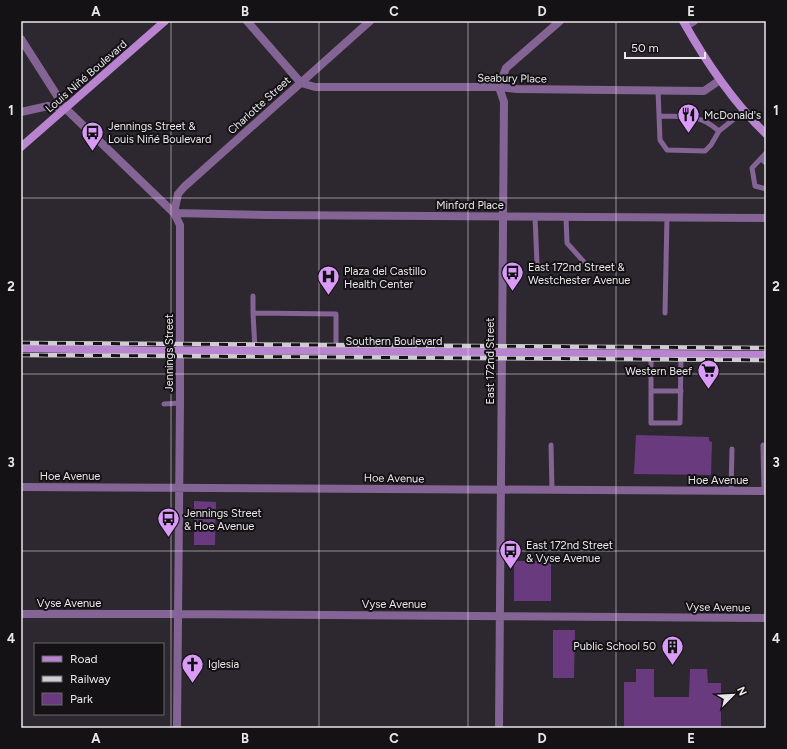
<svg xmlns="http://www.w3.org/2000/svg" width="787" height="749" viewBox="0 0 787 749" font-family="Figtree,sans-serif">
  <rect width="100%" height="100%" fill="#2d282f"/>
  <!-- green -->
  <path fill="#6a3a7f" d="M636 435 709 437V441L712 442 711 475 634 474Z
    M194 501 216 502 215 545H194Z
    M514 561H551V601H514Z
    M553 630H575L574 678H553Z
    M636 669H654V697H689L690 669H707L708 683H721V728H624V682H636Z"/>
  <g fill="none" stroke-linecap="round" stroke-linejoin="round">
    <!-- lane -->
    <path stroke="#846494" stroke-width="5" d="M658 90 660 140 667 150 705 151 711 145 719 131 744 111
      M659 116C685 117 698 113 719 131
      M766 153 752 168 755 186 766 189
      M761 159 766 163
      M535 217 537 263
      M566 217 567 243 584 262
      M253 296V313
      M665 313 667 217
      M255 350 253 313 336 314V352
      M651 354V423H680L681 354
      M651 391H681
      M164 404 180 403
      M551 445 552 490
      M763 445 764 491
      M731 491 732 449"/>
    <!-- street -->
    <path stroke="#846494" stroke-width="8" d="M247 21 301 83 315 87H499L517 89 704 91 720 80
      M370 21 184 187 178 194 174 213 266 215 766 218
      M686 26 694 21
      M21 39 65 108 174 213 180 225V403L177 728
      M21 112 48 106 65 108
      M21 487 766 491
      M21 614H178L766 618
      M499 728 504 102 499 87 506 68 560 21"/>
    <!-- secondary -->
    <path stroke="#b884d0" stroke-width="8" d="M683 21C706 62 732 101 766 134
      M21 147 165 21
      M21 348 170 351 255 350 766 355"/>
    <defs>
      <path id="rail" d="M21 343 766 348
        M21 355 766 360"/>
    </defs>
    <!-- rail casing -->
    <use href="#rail" stroke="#d0ccd2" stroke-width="4.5"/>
    <!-- rail -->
    <use href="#rail" stroke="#141215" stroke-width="3" stroke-dasharray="9" stroke-linecap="butt"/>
  </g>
  <!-- grid -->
  <path fill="none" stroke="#e9e6eb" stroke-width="1" stroke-opacity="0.55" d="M171 21V728M319 21V728M468 21V728M616 21V728M21 198H766M21 374H766M21 551H766"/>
  <!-- icons -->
  <defs>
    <symbol id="restaurant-pin" viewBox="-11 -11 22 30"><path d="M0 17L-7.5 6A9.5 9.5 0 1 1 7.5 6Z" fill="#da9af7" stroke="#141215"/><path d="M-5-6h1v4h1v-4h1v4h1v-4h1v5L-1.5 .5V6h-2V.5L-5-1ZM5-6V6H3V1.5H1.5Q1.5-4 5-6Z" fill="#111"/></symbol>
    <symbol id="bus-pin" viewBox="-11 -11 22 30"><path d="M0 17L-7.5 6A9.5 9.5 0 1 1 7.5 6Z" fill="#da9af7" stroke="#141215"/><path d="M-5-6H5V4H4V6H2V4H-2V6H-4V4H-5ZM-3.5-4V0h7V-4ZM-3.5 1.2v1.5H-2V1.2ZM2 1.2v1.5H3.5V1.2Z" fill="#111"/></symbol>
    <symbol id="hospital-pin" viewBox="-11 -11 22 30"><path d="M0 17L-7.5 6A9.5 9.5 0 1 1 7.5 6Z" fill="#da9af7" stroke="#141215"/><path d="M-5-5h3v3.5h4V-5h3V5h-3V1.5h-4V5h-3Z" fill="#111"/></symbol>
    <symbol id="supermarket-pin" viewBox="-11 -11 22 30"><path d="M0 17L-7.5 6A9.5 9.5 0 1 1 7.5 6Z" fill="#da9af7" stroke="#141215"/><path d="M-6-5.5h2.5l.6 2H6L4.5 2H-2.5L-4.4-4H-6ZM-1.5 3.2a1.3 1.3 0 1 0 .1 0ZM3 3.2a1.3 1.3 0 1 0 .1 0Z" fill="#111"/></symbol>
    <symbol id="building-pin" viewBox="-11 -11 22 30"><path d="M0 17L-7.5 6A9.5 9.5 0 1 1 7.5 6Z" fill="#da9af7" stroke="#141215"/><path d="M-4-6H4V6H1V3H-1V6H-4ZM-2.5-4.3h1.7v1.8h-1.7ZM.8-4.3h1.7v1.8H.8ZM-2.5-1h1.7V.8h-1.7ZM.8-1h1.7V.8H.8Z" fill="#111"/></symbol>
    <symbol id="church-pin" viewBox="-11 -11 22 30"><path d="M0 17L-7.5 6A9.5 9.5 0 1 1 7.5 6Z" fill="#da9af7" stroke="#141215"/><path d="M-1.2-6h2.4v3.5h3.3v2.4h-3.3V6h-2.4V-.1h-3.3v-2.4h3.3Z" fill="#111"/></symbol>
  </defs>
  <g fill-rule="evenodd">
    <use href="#restaurant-pin" x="676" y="102" width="25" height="34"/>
    <use href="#bus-pin" x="80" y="120" width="25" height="34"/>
    <use href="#bus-pin" x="500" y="260" width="25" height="34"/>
    <use href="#hospital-pin" x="316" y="264" width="25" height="34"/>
    <use href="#supermarket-pin" x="696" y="358" width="25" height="34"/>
    <use href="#bus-pin" x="156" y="506" width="25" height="34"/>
    <use href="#bus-pin" x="498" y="538" width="25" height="34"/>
    <use href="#building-pin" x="660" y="634" width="25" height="34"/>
    <use href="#church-pin" x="180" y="652" width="25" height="34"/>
  </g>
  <g text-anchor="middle" stroke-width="4" stroke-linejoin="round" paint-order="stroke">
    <!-- street labels -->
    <g font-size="11" fill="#e9e6eb" stroke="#141215">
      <text transform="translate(86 76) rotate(-41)" y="4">Louis Niñé Boulevard</text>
      <text transform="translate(512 78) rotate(1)" y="4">Seabury Place</text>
      <text transform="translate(259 105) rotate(-42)" y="4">Charlotte Street</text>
      <text x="470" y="209">Minford Place</text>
      <text x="394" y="345">Southern Boulevard</text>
      <text transform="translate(169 353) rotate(-90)" y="4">Jennings Street</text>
      <text transform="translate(490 361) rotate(-90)" y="4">East 172nd Street</text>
      <text x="70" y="480">Hoe Avenue</text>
      <text transform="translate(394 478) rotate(1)" y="4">Hoe Avenue</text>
      <text x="718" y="484">Hoe Avenue</text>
      <text x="69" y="607">Vyse Avenue</text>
      <text x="394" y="608">Vyse Avenue</text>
      <text transform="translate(718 607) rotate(1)" y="4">Vyse Avenue</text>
    </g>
    <!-- poi labels -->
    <g font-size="11" fill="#e9e6eb" stroke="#141215" text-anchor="start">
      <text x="704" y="119">McDonald's</text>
      <text x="108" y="130">Jennings Street &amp;<tspan x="108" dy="13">Louis Niñé Boulevard</tspan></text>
      <text x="528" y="271">East 172nd Street &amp;<tspan x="528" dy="13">Westchester Avenue</tspan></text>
      <text x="344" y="275">Plaza del Castillo<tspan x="344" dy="13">Health Center</tspan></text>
      <text x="692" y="375" text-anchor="end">Western Beef</text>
      <text x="184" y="517">Jennings Street<tspan x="184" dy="13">&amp; Hoe Avenue</tspan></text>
      <text x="526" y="549">East 172nd Street<tspan x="526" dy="13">&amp; Vyse Avenue</tspan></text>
      <text x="656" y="650" text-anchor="end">Public School 50</text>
      <text x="208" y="668">Iglesia</text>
    </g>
  </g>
  <!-- border -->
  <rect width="787" height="749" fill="none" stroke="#141215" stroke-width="44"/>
  <!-- legend -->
  <rect x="34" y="643" width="130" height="72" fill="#141215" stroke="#69676b"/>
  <rect x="42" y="656" width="20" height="6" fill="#b884d0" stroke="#69676b"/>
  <text x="70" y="663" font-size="12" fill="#e9e6eb">Road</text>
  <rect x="42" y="676" width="20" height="6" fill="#d0ccd2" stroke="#69676b"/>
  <text x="70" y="683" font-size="12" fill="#e9e6eb">Railway</text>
  <rect x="42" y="693" width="20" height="12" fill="#6a3a7f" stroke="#69676b"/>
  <text x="70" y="703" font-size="12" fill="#e9e6eb">Park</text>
  <!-- north arrow -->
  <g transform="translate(733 695) rotate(66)" stroke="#141215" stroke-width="3" paint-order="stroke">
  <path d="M0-3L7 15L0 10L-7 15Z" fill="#e9e6eb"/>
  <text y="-6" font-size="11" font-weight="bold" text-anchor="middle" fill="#e9e6eb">N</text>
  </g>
  <!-- scale -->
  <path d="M625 52v6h80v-6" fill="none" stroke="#e9e6eb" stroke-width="2"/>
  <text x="631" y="52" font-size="12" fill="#e9e6eb" stroke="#141215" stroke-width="3" paint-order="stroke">50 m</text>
  <rect x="22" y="22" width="743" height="705" fill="none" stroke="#e9e6eb" stroke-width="1.5"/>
  <g font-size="13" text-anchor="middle" font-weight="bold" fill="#e9e6eb">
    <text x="96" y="16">A</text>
    <text x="245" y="16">B</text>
    <text x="394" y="16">C</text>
    <text x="542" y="16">D</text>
    <text x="691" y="16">E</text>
    <text x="11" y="115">1</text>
    <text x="776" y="115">1</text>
    <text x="11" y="291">2</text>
    <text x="776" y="291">2</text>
    <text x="11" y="467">3</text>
    <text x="776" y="467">3</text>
    <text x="11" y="643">4</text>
    <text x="776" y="643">4</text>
    <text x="96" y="743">A</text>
    <text x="245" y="743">B</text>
    <text x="394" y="743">C</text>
    <text x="542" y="743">D</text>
    <text x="691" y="743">E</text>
  </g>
</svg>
